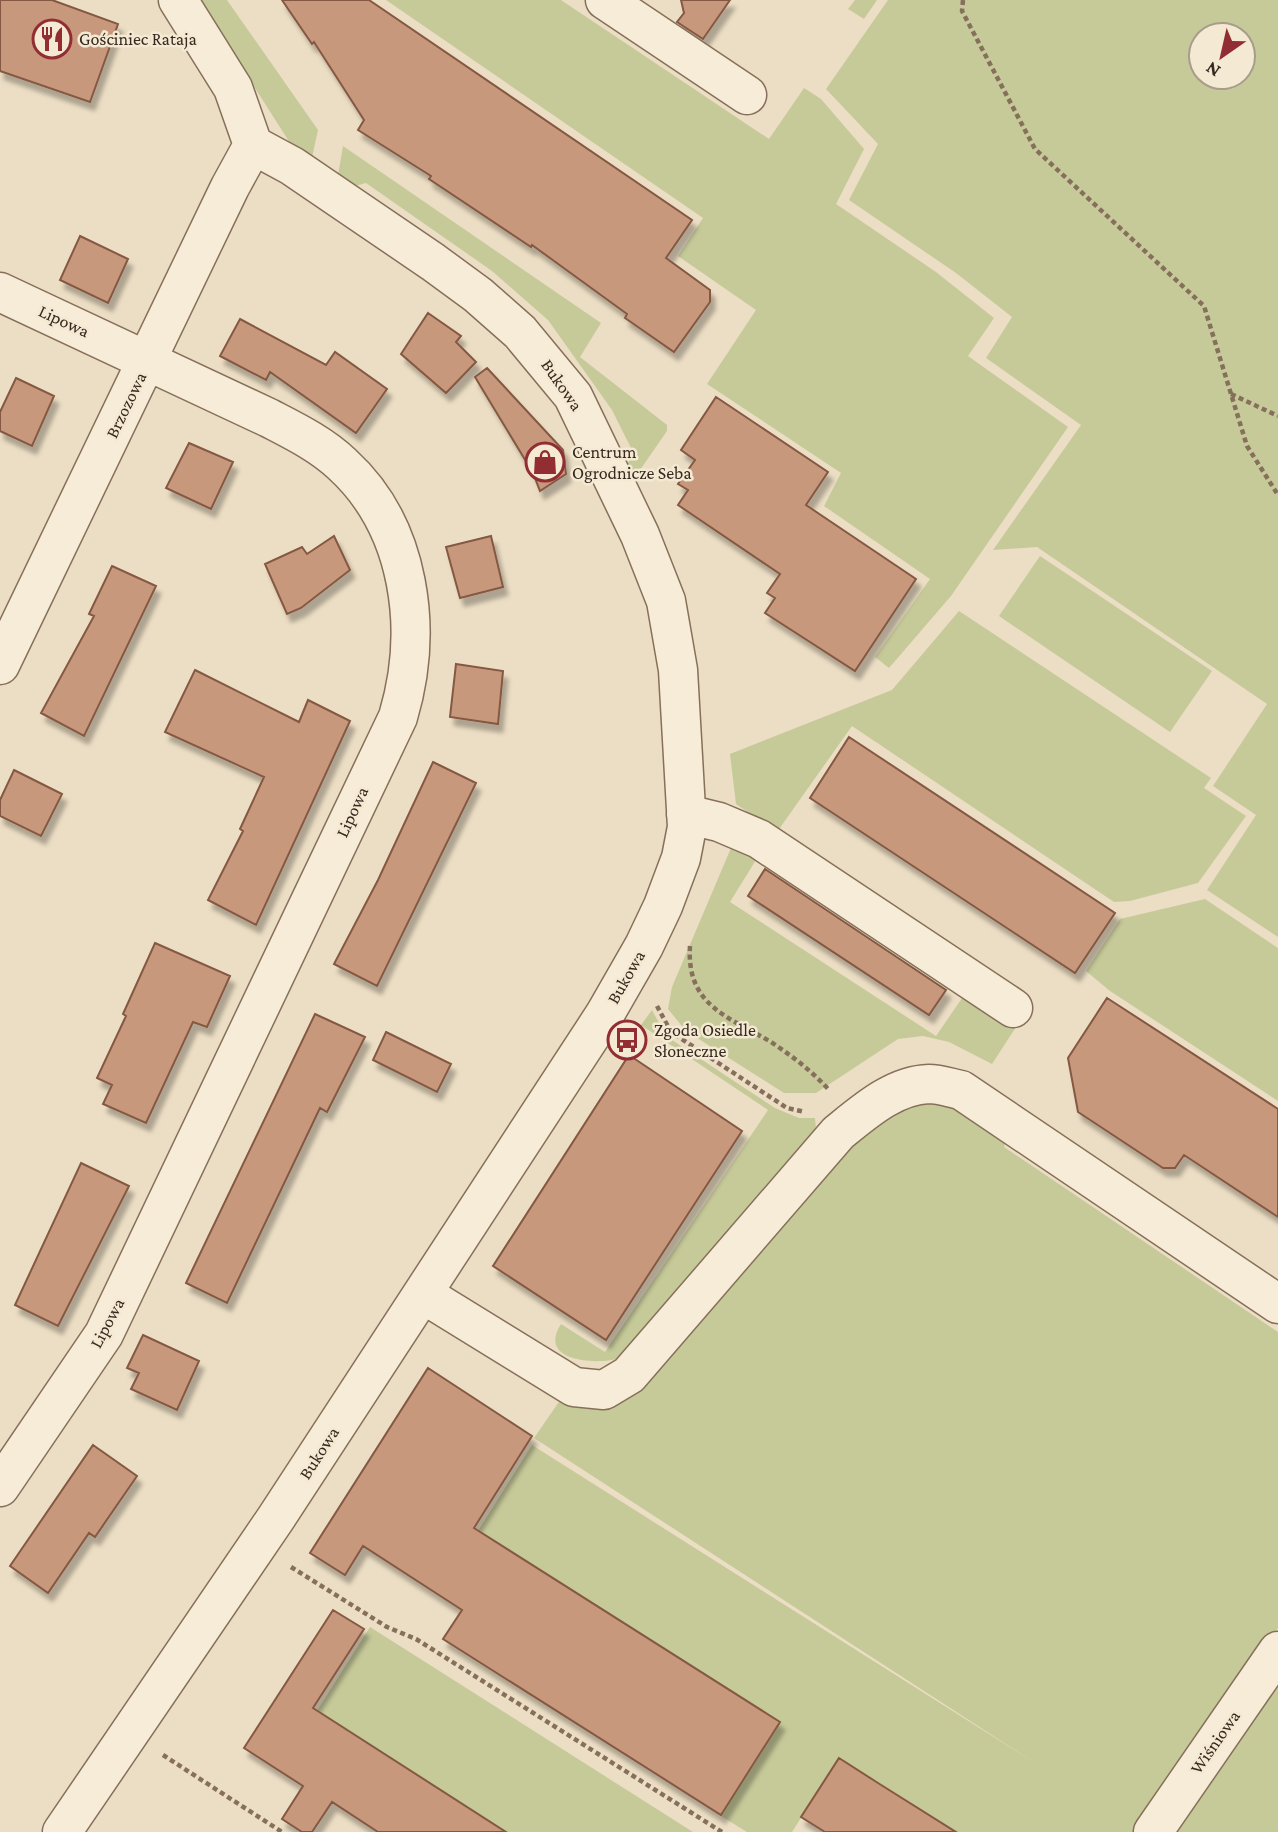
<svg xmlns="http://www.w3.org/2000/svg" width="1278" height="1832" viewBox="0 0 1278 1832" font-family="'Crimson Pro',serif">
  <defs>
    <filter id="shadow"><feDropShadow dx="4.5" dy="8" stdDeviation="2" flood-color="#0004"/></filter>
  </defs>
  <rect width="100%" height="100%" fill="#ecdec4"/>
  <!-- green -->
  <path fill="#c6ca99" fill-rule="evenodd" d="M199 0H227L318 130 311 162 290 143Z
    M386 0H561L769 139 804 88 821 99 864 149 836 204 936 272 994 318 968 356 1068 427 951 596 889 668 875 657 930 579 824 506 841 473 707 384 756 310 678 256 703 218Z
    M855 0H877L864 19 848 9Z
    M888 0H1278V937L1207 890 1256 815 1213 786 1267 704 1037 547 993 550 1081 425 986 358 1012 317 956 273 849 200 878 144 826 89ZM1201 35H1243V77H1201Z
    M343 146 601 323 580 357 667 425V431L631 483 624 468 634 454 612 410 548 320 492 271 366 183 348 188 337 181Z
    M1040 556 1212 671 1170 732 999 616Z
    M959 611 1211 778 1204 788 1246 816 1198 883 1130 901 1114 902 852 726 777 832 736 804 730 754 892 690Z
    M731 848 759 855 730 902 936 1036 969 988 1020 1021 992 1064 949 1042 923 1036 898 1039 816 1093H784L686 1031 668 1009 672 987Z
    M1205 899 1278 948V1101L1110 991 1086 971 1120 919Z
    M652 1010 666 1036 775 1108 799 1118H815L816 1129 621 1358C599 1365 536 1363 561 1324L605 1352 768 1110 641 1025Z
    M930 1094 1009 1130 1004 1147 1278 1332V1628L1136 1832H956L839 1758 792 1832H747L721 1816 780 1722 478 1531 532 1445 1038 1765 534 1438 563 1396 587 1408 607 1403 845 1142Z
    M370 1627 693 1832H507L317 1711Z
    M1278 1681V1832H1171Z"/>
  <!-- building -->
  <path fill="#c8987c" stroke="#845942" stroke-width="2" filter="url(#shadow)" d="M0 0H52L118 24 90 102 0 71Z
    M282 0H369L692 220 666 258 710 290V302L674 352 625 318 627 314 532 245 531 247 429 179 431 176 358 130 364 120 314 42 312 44Z
    M681 0H730L703 39 677 22 684 13Z
    M80 236 128 259 108 303 60 280Z
    M428 313 461 336 456 342 476 362 446 393 401 354Z
    M240 319 326 365 335 352 387 389 356 433 270 372 266 380 220 356Z
    M487 368 563 450 566 474 540 491 533 473 475 377Z
    M16 378 54 396 32 446 0 431V412Z
    M716 397 828 472 806 505 916 579 855 671 765 613 775 598 767 593 780 574 678 505 688 490 678 484 695 460 681 450Z
    M189 443 233 462 211 509 166 488Z
    M334 536 350 570 301 608 287 614 265 564 302 547 307 554Z
    M491 536 503 587 460 598 446 547Z
    M112 566 156 586 84 736 41 713 94 616 89 614Z
    M456 664 503 671 498 724 450 717Z
    M195 670 299 722 308 700 350 721 256 925 208 900 243 831 240 829 264 777 165 732Z
    M849 737 1115 913 1075 973 810 798Z
    M433 762 476 783 377 986 334 964 378 880Z
    M14 770 62 794 41 836 0 816V800Z
    M765 869 946 990 929 1015 748 896Z
    M155 943 230 976 207 1027 193 1022 146 1123 103 1104 112 1085 97 1078 126 1016 123 1014Z
    M1107 998 1278 1109V1217L1184 1155 1175 1168H1163L1078 1112 1068 1058Z
    M315 1014 365 1037 327 1112 320 1108 227 1303 186 1283Z
    M386 1032 451 1064 437 1092 373 1060Z
    M629 1055 742 1131 606 1340 493 1266Z
    M81 1163 129 1186 58 1326 15 1305Z
    M143 1335 199 1361 177 1410 131 1389 139 1373 127 1368Z
    M428 1368 532 1436 474 1528 780 1722 721 1815 443 1639 462 1610 363 1546 345 1575 310 1553Z
    M93 1445 137 1476 95 1537 89 1533 48 1593 10 1566Z
    M333 1610 364 1629 313 1708 506 1832H378L332 1802 312 1832H302L282 1819 303 1786 244 1748Z
    M839 1758 878 1783 956 1832H825L801 1817Z"/>
  <g fill="none" stroke-linecap="round" stroke-linejoin="round">
    <defs>
      <path id="minor" d="M178 0 233 88 253 145
        M605 0 747 95
        M0 292 269 418C294 431 321 444 342 464 411 527 424 630 398 717L104 1334 0 1487
        M0 665 230 187 253 145
        M686 814 719 822 759 839 1013 1008
        M423 1294 574 1387 604 1390 629 1375 838 1133C864 1112 894 1085 929 1084 939 1084 951 1088 961 1090L1278 1304
        M62 1832 276 1518 605 1014 644 946 663 906 681 858 687 827 678 670 666 601 640 535 573 396 520 332 478 295 433 262 292 166 253 145
        M1153 1832 1278 1651"/>
    </defs>
    <!-- minor casing -->
    <use href="#minor" stroke="#86705b" stroke-width="41"/>
    <!-- path -->
    <path stroke="#86705b" stroke-width="4.5" stroke-dasharray="5 3.5" stroke-linecap="butt" d="M963 0 962 11 1035 149 1204 306 1247 446 1278 495
      M1231 394 1278 416
      M690 946C686 1006 729 1017 771 1042 792 1056 812 1071 829 1090
      M657 1006 671 1032 787 1108 805 1112
      M291 1567 387 1627 416 1639 722 1832
      M163 1755 282 1832"/>
    <!-- minor -->
    <use href="#minor" stroke="#f7ecd7" stroke-width="38"/>
  </g>
  <!-- icons -->
  <defs>
    <symbol id="restaurant-ring" viewBox="-11 -11 22 22"><circle r="9.5" fill="#f4e9d3" stroke="#922e33" stroke-width="1.5"/><path d="M-5-6h1v4h1v-4h1v4h1v-4h1v5L-1.5 .5V6h-2V.5L-5-1ZM5-6V6H3V1.5H1.5Q1.5-4 5-6Z" fill="#922e33"/></symbol>
    <symbol id="shop-ring" viewBox="-11 -11 22 22"><circle r="9.5" fill="#f4e9d3" stroke="#922e33" stroke-width="1.5"/><path d="M-5-2.5h2.3a2.7 3.5 0 0 1 5.4 0H5L5.5 6h-11ZM-1.5-2.5h3a1.5 2.3 0 0 0-3 0Z" fill="#922e33"/></symbol>
    <symbol id="bus-ring" viewBox="-11 -11 22 22"><circle r="9.5" fill="#f4e9d3" stroke="#922e33" stroke-width="1.5"/><path d="M-5-6H5V4H4V6H2V4H-2V6H-4V4H-5ZM-3.5-4V0h7V-4ZM-3.5 1.2v1.5H-2V1.2ZM2 1.2v1.5H3.5V1.2Z" fill="#922e33"/></symbol>
  </defs>
  <g fill-rule="evenodd">
    <use href="#restaurant-ring" x="30" y="17" width="44" height="44"/>
    <use href="#shop-ring" x="523" y="440" width="44" height="44"/>
    <use href="#bus-ring" x="605" y="1018" width="44" height="44"/>
  </g>
  <g text-anchor="middle" stroke-width="5" stroke-linejoin="round" paint-order="stroke">
    <!-- poi labels -->
    <g font-size="18" fill="#37291f" stroke="#f4e9d3" text-anchor="start">
      <text x="79" y="45">Gościniec Rataja</text>
      <text x="572" y="458">Centrum<tspan x="572" dy="21">Ogrodnicze Seba</tspan></text>
      <text x="654" y="1036">Zgoda Osiedle<tspan x="654" dy="21">Słoneczne</tspan></text>
    </g>
    <!-- street labels -->
    <g font-size="18" fill="#37291f" stroke="#f4e9d3">
      <text transform="translate(64 321) rotate(25)" y="6">Lipowa</text>
      <text transform="translate(562 385) rotate(55)" y="6">Bukowa</text>
      <text transform="translate(126 405) rotate(-64)" y="6">Brzozowa</text>
      <text transform="translate(352 812) rotate(-65)" y="6">Lipowa</text>
      <text transform="translate(626 977) rotate(-60)" y="6">Bukowa</text>
      <text transform="translate(107 1323) rotate(-62)" y="6">Lipowa</text>
      <text transform="translate(319 1453) rotate(-57)" y="6">Bukowa</text>
      <text transform="translate(1215 1742) rotate(-55)" y="6">Wiśniowa</text>
    </g>
  </g>
  <!-- north arrow -->
  <g transform="translate(1222 56) rotate(214)"><circle r="33" fill="#f4e9d3" stroke="#a89c8b" stroke-width="2"/>
  <path d="M0-5L12 26L0 18L-12 26Z" fill="#922e33"/>
  <text y="-10" font-size="19" font-weight="bold" text-anchor="middle" fill="#37291f">N</text>
  </g>
</svg>
